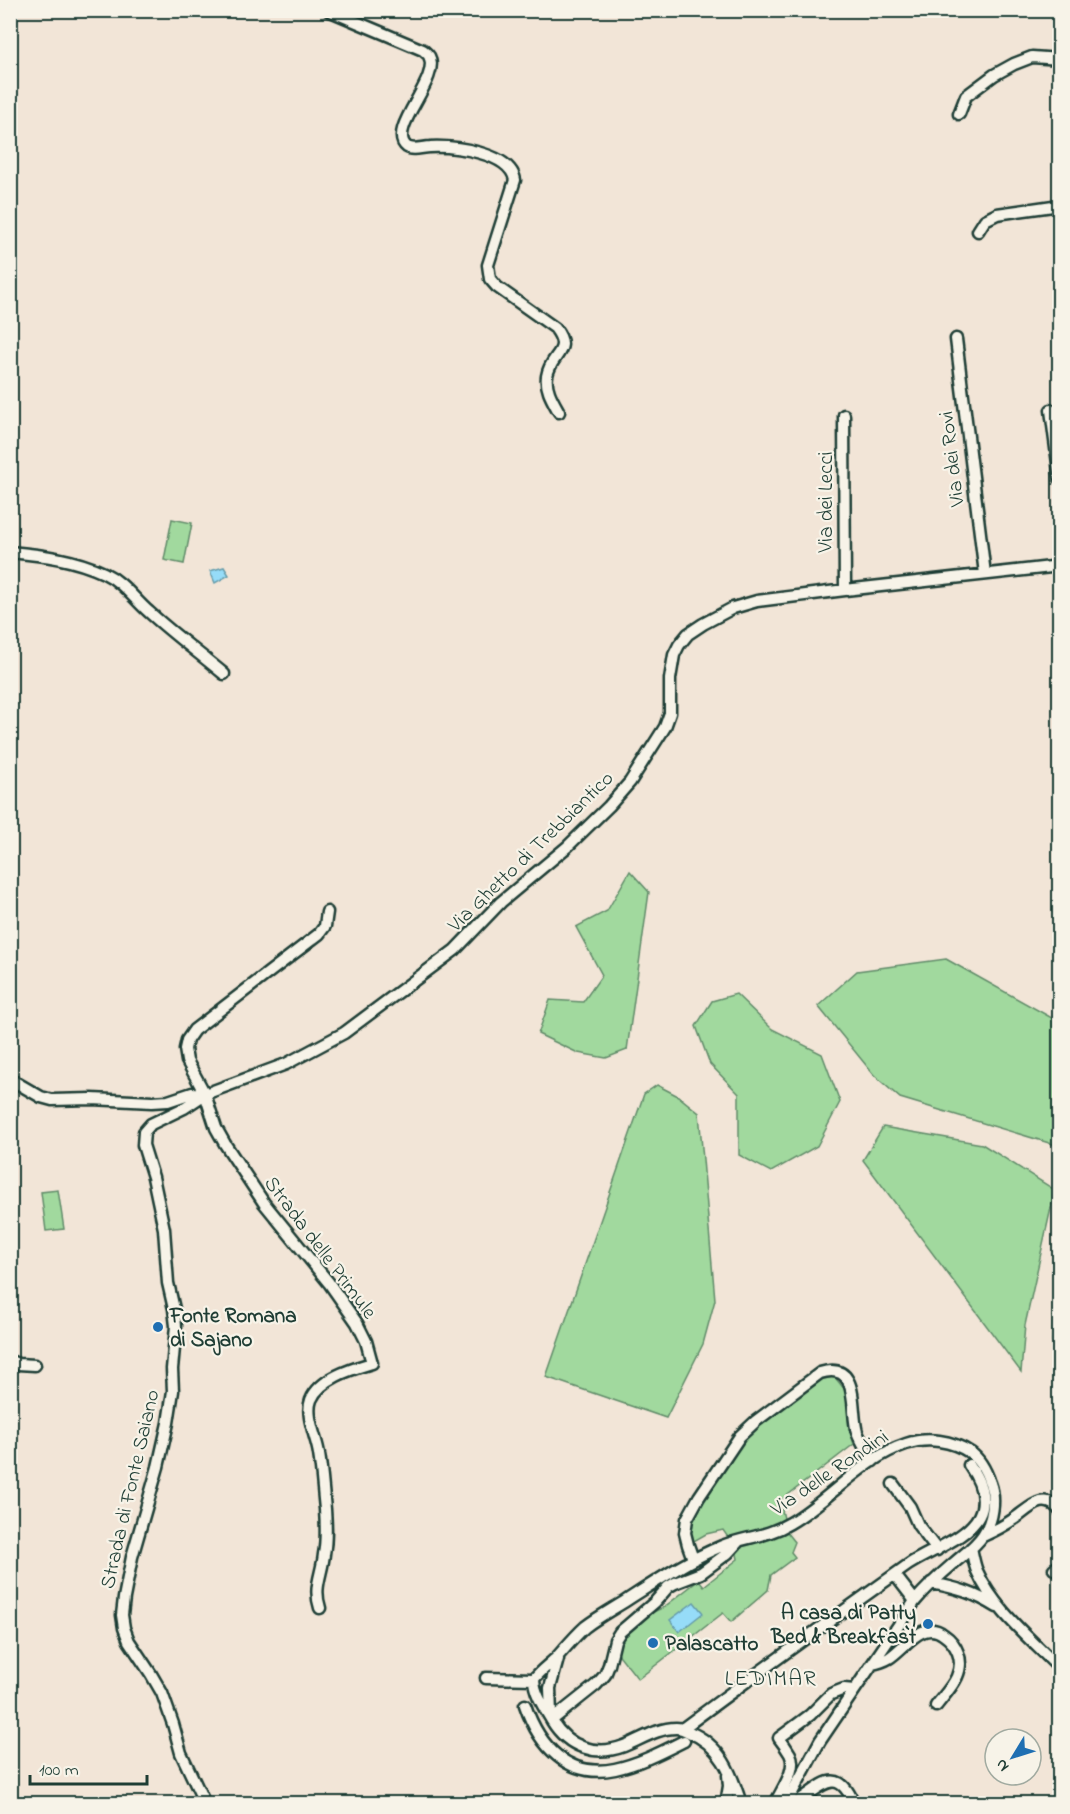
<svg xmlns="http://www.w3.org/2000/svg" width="1070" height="1814" viewBox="0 0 1070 1814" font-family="'Indie Flower',sans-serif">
  <rect width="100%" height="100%" fill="#f2e5d7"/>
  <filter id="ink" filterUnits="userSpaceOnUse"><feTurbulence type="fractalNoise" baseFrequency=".0167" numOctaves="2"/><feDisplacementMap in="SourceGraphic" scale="12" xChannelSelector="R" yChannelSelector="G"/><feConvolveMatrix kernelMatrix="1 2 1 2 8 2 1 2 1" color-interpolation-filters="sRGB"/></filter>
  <g filter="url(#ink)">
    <!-- green -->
    <path fill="#a1d99e" stroke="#608b69" stroke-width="1.5" d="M172 519 192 523 184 564 164 560Z
      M630 871 649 892 627 1050 606 1058 578 1053 538 1034 550 1000 583 1002 602 975 576 927 607 911Z
      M946 959 1059 1022V1146L900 1098 874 1075 818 1006 857 971Z
      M736 994 772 1029 822 1054 840 1102 817 1146 771 1172 739 1155V1094L710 1064 696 1026 712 1001Z
      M657 1085 678 1096 699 1113 715 1300 703 1344 666 1418 546 1377 644 1094Z
      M883 1127 982 1144 1055 1190 1025 1325 1021 1372 863 1160Z
      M58 1190 64 1229 46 1231 41 1192Z
      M1057 1242 1060 1244 1059 1357 1052 1341Z
      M833 1375 846 1391 849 1429 854 1444 780 1501 787 1532 795 1542 791 1552 795 1557 771 1575 768 1590 731 1622 723 1613 638 1679 616 1651 622 1637 649 1614 664 1607 699 1580 704 1586 738 1559 736 1549 723 1530 706 1534 694 1541 688 1538V1523L741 1439 822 1376Z"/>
    <!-- water -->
    <path fill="#96dcf8" stroke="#669caa" stroke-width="1.5" d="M224 567 229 575 215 583 210 571Z
      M694 1602 703 1613 679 1632 670 1620Z"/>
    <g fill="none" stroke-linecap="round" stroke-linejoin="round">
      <defs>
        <path id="minor" d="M328 10 423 50C424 51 429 55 429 56 442 79 385 130 407 147 413 151 423 147 430 147 453 146 510 152 515 180L488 265 490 279 497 287 555 328C573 352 551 353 547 376 545 389 553 401 559 412
          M959 114 966 96 994 75 1014 64 1032 57 1060 59
          M978 231 985 220 997 214 1060 205
          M956 339 985 574
          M1051 410 1060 479
          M844 415 845 590
          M10 552C43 555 74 559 104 573 123 582 134 599 149 612 173 634 199 653 224 674
          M10 1079 41 1097 52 1100 92 1099 152 1102 168 1101 192 1093 205 1094
          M10 1361 18 1364 35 1365
          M893 1484 910 1507 918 1525 937 1550
          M983 1536C994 1531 1004 1526 1014 1519 1029 1509 1044 1490 1060 1511
          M971 1548C973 1556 974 1564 977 1571 994 1610 1031 1639 1060 1669
          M693 1559 688 1545 685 1533 687 1519 699 1497 740 1436 756 1421 820 1373C861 1360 850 1411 857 1432 861 1442 867 1452 873 1461
          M1054 1569 1060 1565
          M895 1575 915 1601
          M931 1583C958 1588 974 1593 997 1607
          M320 1608C313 1587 322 1575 324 1554 327 1539 326 1524 325 1509 323 1491 322 1472 319 1454 317 1438 305 1416 311 1400 320 1378 352 1369 372 1363L366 1341 357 1323 329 1283 264 1203 225 1144 216 1128 205 1094 187 1061 185 1049 187 1040 194 1030 319 934 325 926 327 912
          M872 1664C878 1663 884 1661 889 1658 905 1648 923 1618 944 1635 950 1639 955 1645 958 1653 966 1674 948 1690 936 1706
          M486 1678 534 1679
          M525 1705C539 1746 568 1779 615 1769 639 1764 662 1752 684 1741
          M551 1714 550 1688 558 1659
          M552 1720 596 1685 605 1675 609 1665 615 1640 620 1632 655 1602 668 1587 675 1583 701 1573 728 1553 738 1542
          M682 1729C757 1673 832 1619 908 1565 928 1551 967 1539 979 1516 988 1499 979 1479 969 1465
          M205 1804 181 1753 173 1724 162 1693 151 1674 129 1641 124 1628 122 1615 124 1598 132 1557 158 1467 168 1423 173 1391 172 1369 176 1326 174 1309 168 1283 164 1229 153 1177 143 1145 144 1132 151 1124 184 1108 205 1094 286 1064 344 1033 455 950 501 902 567 847 609 806 630 782 665 727 670 713V679L674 655 679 645 688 634 703 624 733 608 757 601 845 590 1060 566
          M726 1804 729 1786 728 1775
          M741 1804C732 1774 720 1744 689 1732 685 1730 680 1728 676 1728 657 1728 640 1740 624 1746 595 1757 568 1747 552 1721 545 1709 534 1693 534 1679 540 1671 550 1664 557 1657 566 1647 575 1636 585 1627 598 1617 613 1609 627 1600 658 1580 688 1560 722 1546 745 1537 767 1537 790 1523 830 1500 861 1459 906 1444 927 1437 952 1440 971 1453 981 1460 986 1471 990 1483 996 1499 993 1521 983 1535 976 1546 963 1555 954 1563 940 1575 927 1587 915 1601L820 1741 786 1804
          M775 1804C781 1790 798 1769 790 1754 787 1749 783 1743 779 1738L810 1715 831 1694 844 1689 854 1690
          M793 1804C816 1794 836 1759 854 1804"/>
      </defs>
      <!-- minor casing -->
      <use href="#minor" stroke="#1f3d34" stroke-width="15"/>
      <!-- minor -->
      <use href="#minor" stroke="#f7f3e8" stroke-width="10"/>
    </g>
  </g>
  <!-- markers -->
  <g fill="#1f6fb2" stroke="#f7f3e8" stroke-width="2">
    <circle cx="158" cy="1327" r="6"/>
    <circle cx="928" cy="1624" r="6"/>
    <circle cx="653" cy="1643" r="6"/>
  </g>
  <g text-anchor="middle" stroke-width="4.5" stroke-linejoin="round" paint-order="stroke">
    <!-- street labels -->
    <g font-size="21" fill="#1f3d34" stroke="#f7f3e8">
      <text transform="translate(951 459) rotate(-97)" y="7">Via dei Rovi</text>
      <text transform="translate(825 502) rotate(-90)" y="7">Via dei Lecci</text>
      <text transform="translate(530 851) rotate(-44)" y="7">Via Ghetto di Trebbiantico</text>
      <text transform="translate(321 1247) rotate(53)" y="7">Strada delle Primule</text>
      <text transform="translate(829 1472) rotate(-34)" y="7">Via delle Rondini</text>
      <text transform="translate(129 1489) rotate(-77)" y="7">Strada di Fonte Saiano</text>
    </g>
    <!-- poi labels -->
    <g font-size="21" font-weight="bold" fill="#1f3d34" stroke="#f7f3e8" text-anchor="start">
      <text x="170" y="1322">Fonte Romana<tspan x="170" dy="24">di Sajano</tspan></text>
      <text x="916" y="1619" text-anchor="end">A casa di Patty<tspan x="916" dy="24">Bed &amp; Breakfast</tspan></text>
      <text x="665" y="1650">Palascatto</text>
    </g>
    <!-- neighbourhood labels -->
    <g font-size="22" letter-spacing="1.5" fill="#1f3d34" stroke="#f7f3e8">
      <text x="771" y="1685">LEDIMAR</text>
    </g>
  </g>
  <!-- margin -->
  <rect width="1070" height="1814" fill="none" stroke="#f7f3e8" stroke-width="36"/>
  <rect x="18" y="18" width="1034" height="1778" fill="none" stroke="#1f3d34" stroke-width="2" filter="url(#ink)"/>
  <!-- north arrow -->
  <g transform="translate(1013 1757) rotate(232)"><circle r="28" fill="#f7f3e8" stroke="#a1aaa0" stroke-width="1.5"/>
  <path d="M0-4.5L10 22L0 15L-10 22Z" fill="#1f6fb2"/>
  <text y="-9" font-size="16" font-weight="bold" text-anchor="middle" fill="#1f3d34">N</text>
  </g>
  <!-- scale -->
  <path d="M30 1775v9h117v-9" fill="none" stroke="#1f3d34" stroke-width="3"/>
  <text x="39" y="1775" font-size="18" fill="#1f3d34" stroke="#f7f3e8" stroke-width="4.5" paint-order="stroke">100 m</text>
</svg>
